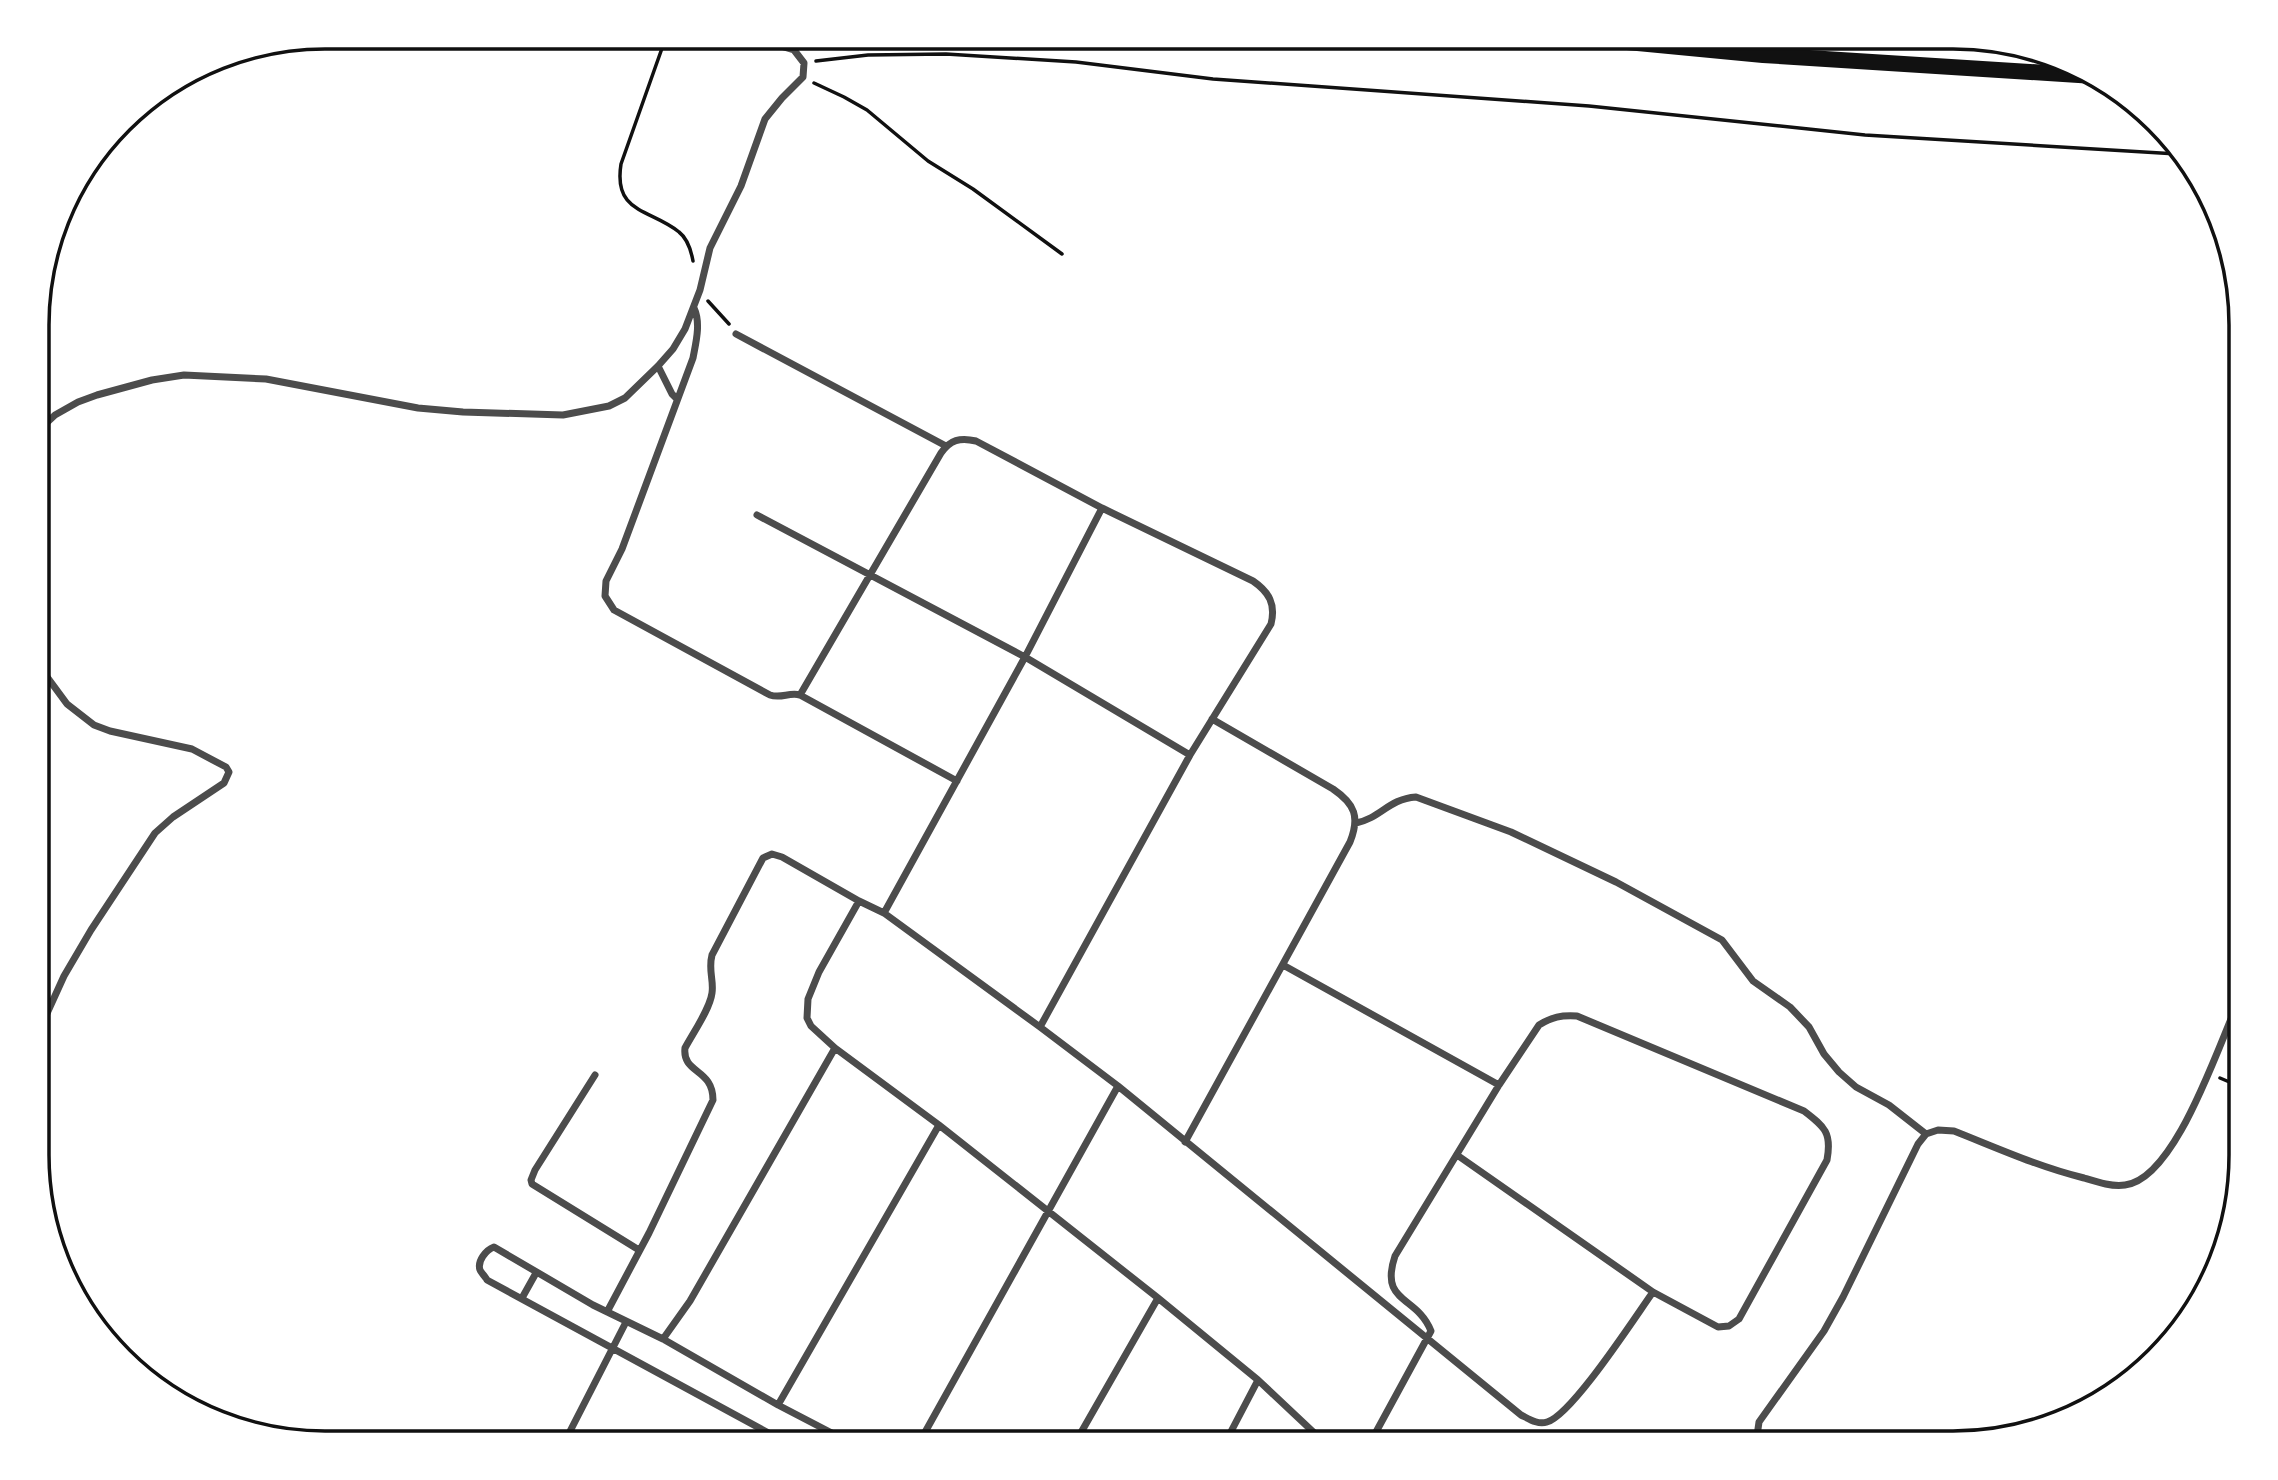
<svg xmlns="http://www.w3.org/2000/svg" width="2278" height="1480" viewBox="0 0 2278 1480" font-family="'Asap Condensed',sans-serif">
  <rect width="100%" height="100%" fill="#fff"/>
  <g fill="none" stroke-linecap="round" stroke-linejoin="round">
    <!-- path -->
    <path stroke="#111" stroke-width="3.5" d="M666 37 621 164C613 214 651 209 679 232 688 239 691 250 693 261
      M816 61 868 55 946 54 1076 62 1213 79 1589 106 1865 135 2177 154
      M814 83 844 97 867 110 928 161 973 189 1062 254
      M708 301 729 324
      M2220 1078 2241 1087"/>
    <!-- minor -->
    <path stroke="#4c4c4c" stroke-width="7" d="M694 308C701 323 696 342 693 358L622 549 606 581 605 596 614 610 770 695C781 699 789 692 800 695L957 781
      M736 334 946 446
      M658 366 672 394 677 399
      M39 430 55 415 78 402 97 395 152 380 184 375 266 379 418 408 463 412 563 415 609 406 625 398 658 366 673 349 685 329 700 290 710 248 741 186 765 119 782 98 803 77 804 63 794 50 751 37
      M757 515 1025 657 1190 755
      M39 666 67 704 94 725 110 731 192 749 226 767 229 772 224 783 173 817 155 833 91 930 64 976 39 1031
      M800 695 941 453C950 440 960 437 976 441L1102 508 1253 581C1269 592 1276 604 1271 624L1190 755 1040 1027
      M1356 823C1381 818 1388 799 1416 797L1511 832 1616 882 1722 940 1753 981 1790 1007 1809 1027 1824 1054 1839 1072 1856 1087 1889 1105 1926 1134
      M884 913 1025 657 1102 508
      M1283 965 1499 1085
      M595 1075 535 1170 531 1180 532 1184 639 1250
      M1185 1142 1350 842C1360 817 1355 804 1333 789L1212 719
      M522 1298 536 1273
      M607 1312 649 1233 713 1100C713 1068 682 1074 685 1048 693 1033 710 1009 712 993 714 980 708 970 712 955L763 858 772 854 782 857 859 901
      M663 1339 690 1301 835 1048
      M778 1405 939 1125
      M564 1443 626 1322
      M787 1443 487 1280C487 1279 480 1271 480 1270 477 1261 486 1250 494 1247L593 1305 663 1339 778 1405 851 1443
      M919 1443 1118 1086
      M1075 1443 1158 1298
      M1225 1443 1258 1380
      M1325 1443 1258 1380 1158 1298 939 1125 835 1048 811 1026 807 1018 808 999 819 972 859 901 884 913 1040 1027 1118 1086 1521 1415C1529 1419 1538 1425 1547 1422 1572 1415 1635 1317 1653 1292
      M1370 1443 1431 1331C1417 1295 1379 1304 1395 1256L1499 1085 1539 1025C1552 1017 1561 1015 1577 1016L1804 1111C1825 1127 1832 1133 1827 1160L1739 1319 1729 1326 1718 1327 1653 1292 1457 1155
      M1756 1443 1759 1422 1824 1331 1843 1297 1918 1144 1926 1134 1938 1130 1954 1131C1997 1148 2039 1167 2084 1178 2097 1182 2112 1187 2125 1185 2177 1179 2220 1039 2241 996"/>
    <!-- motorway -->
    <path stroke="#111" stroke-width="16" d="M1575 37 1763 55 2094 76"/>
  </g>
  <!-- crop -->
  <path d="M0 0H2278V1480H0ZM325 49H1953A276 276 0 0 1 2229 325V1155A276 276 0 0 1 1953 1431H325A276 276 0 0 1 49 1155V325A276 276 0 0 1 325 49Z" fill="#fff" fill-rule="evenodd"/>
  <path fill="none" stroke="#111" stroke-width="3.5" d="M325 49H1953A276 276 0 0 1 2229 325V1155A276 276 0 0 1 1953 1431H325A276 276 0 0 1 49 1155V325A276 276 0 0 1 325 49Z"/>
</svg>
